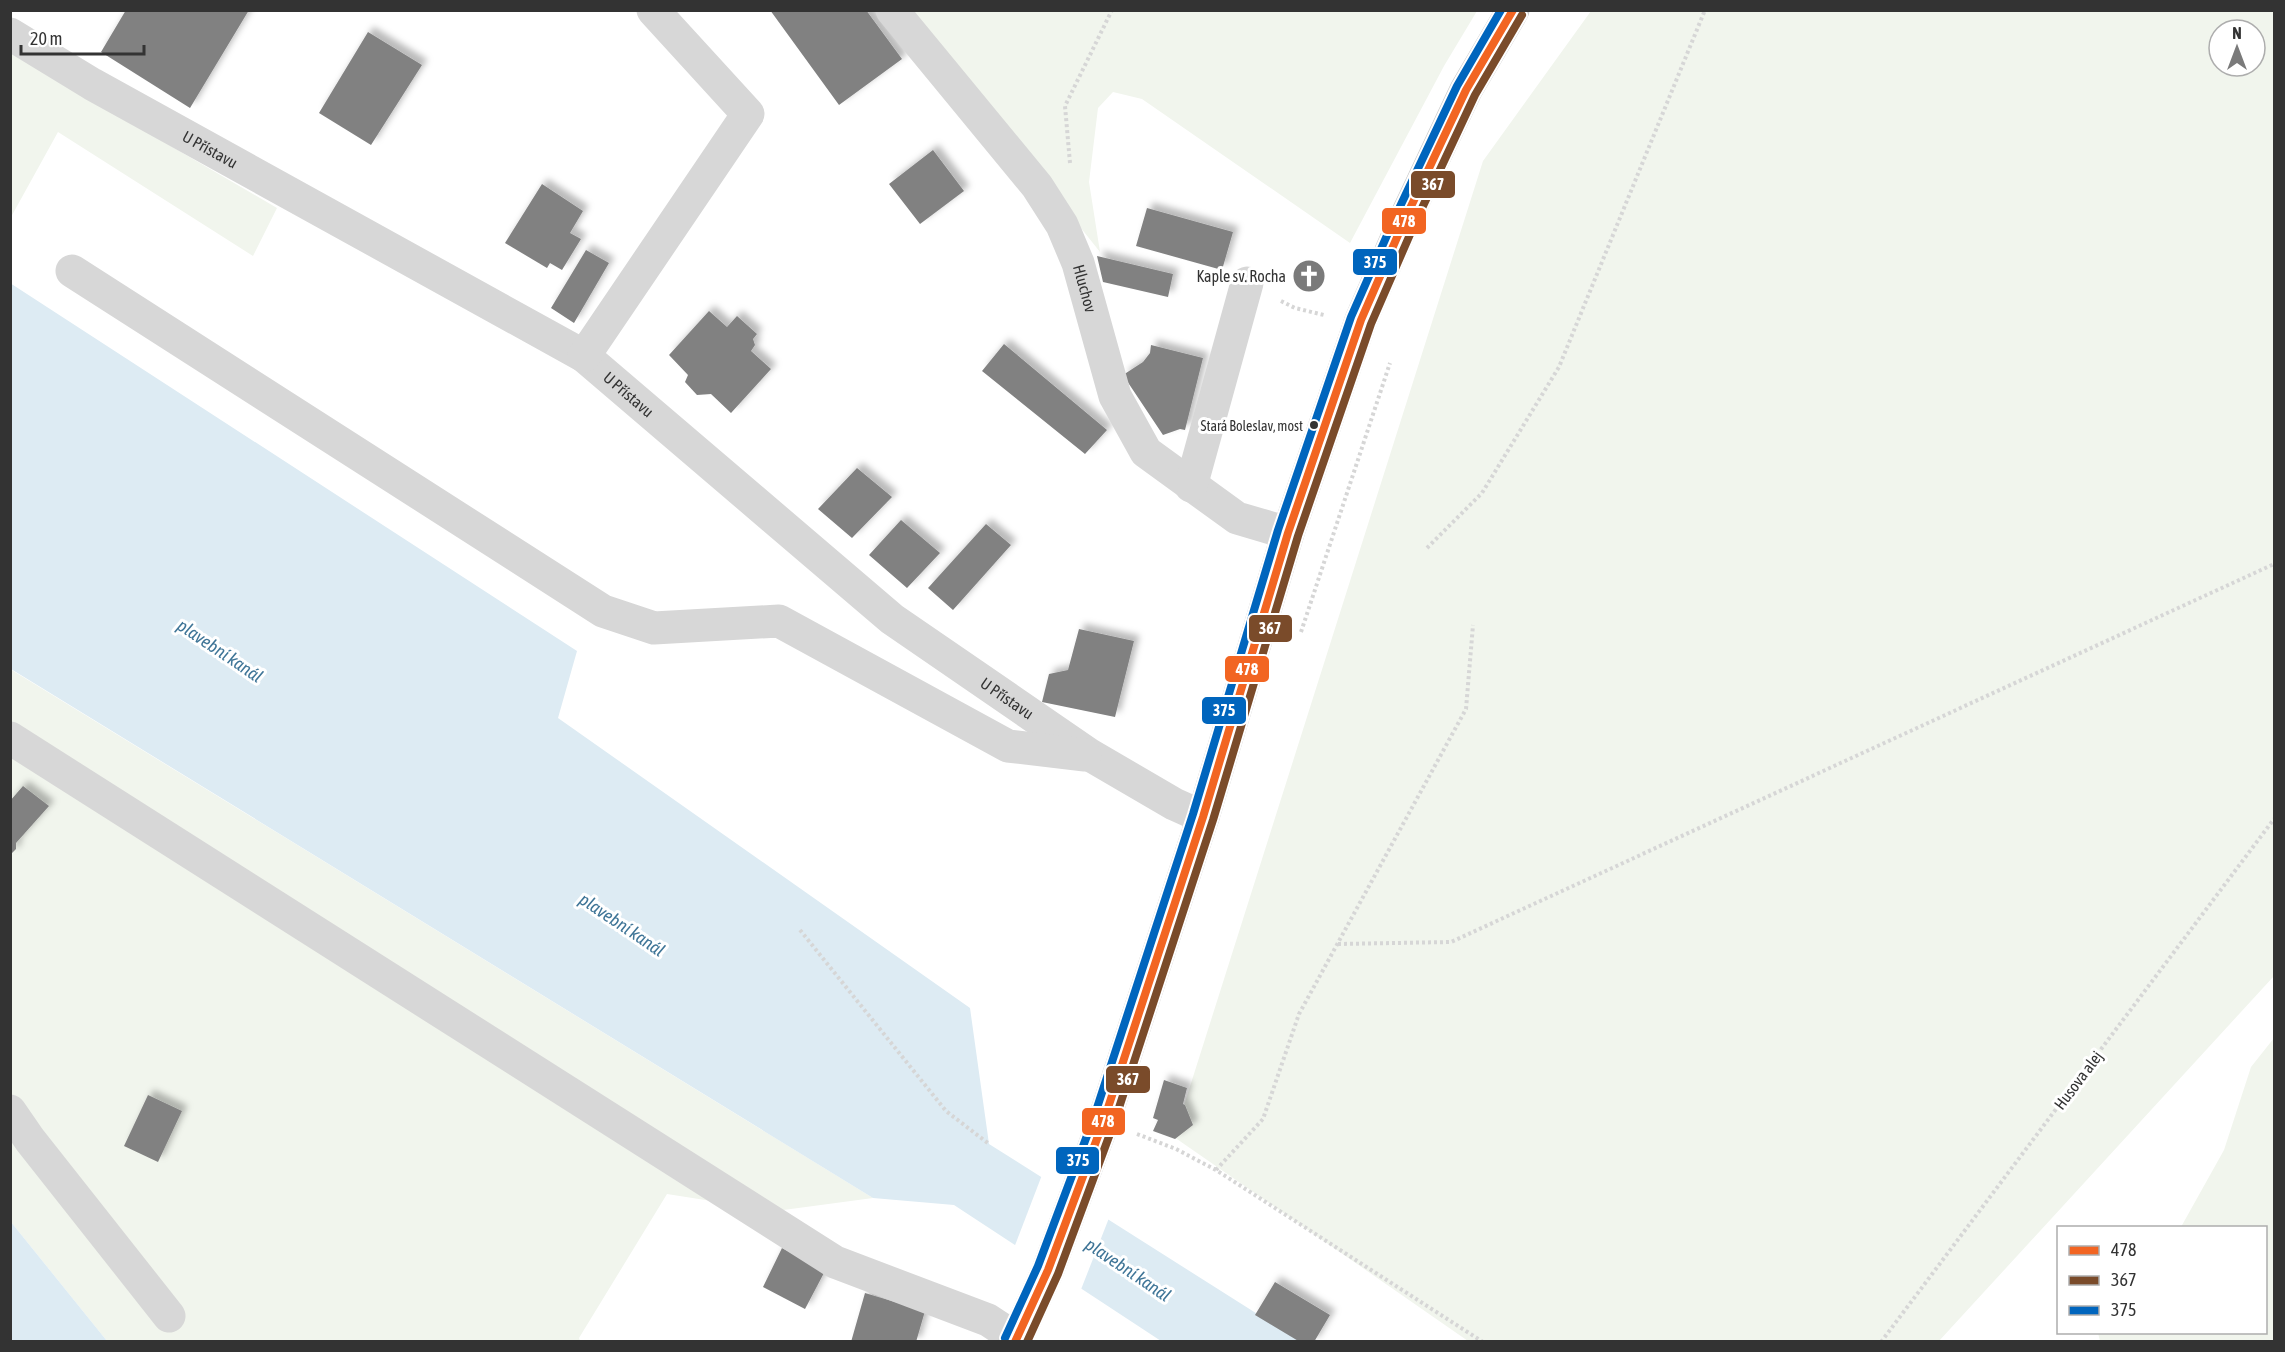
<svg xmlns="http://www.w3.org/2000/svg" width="2285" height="1352" viewBox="0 0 2285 1352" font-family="'Asap Condensed',sans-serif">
  <defs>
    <filter id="shadow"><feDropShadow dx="5.5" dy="-5.5" stdDeviation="3" flood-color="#0004"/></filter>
  </defs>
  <rect width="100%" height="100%" fill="#fff"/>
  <!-- green -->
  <path fill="#f1f5ed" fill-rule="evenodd" d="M908 11H1477L1444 66 1350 243 1142 99 1113 92 1098 108 1089 182 1100 252Z
    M1591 11H2274V976L1939 1341H1468L1174 1137 1483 161ZM2219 30H2255V66H2219Z
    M11 53 277 208 253 256 58 132 11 217Z
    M10 669 873 1198 776 1211 667 1194 579 1338 580 1341H107L11 1222Z
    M2274 1038V1341H2100L2098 1333 2266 1332V1228L2181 1227 2224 1150 2251 1067Z"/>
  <!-- water -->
  <path fill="#ddebf3" d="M10 283 577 651 558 718 970 1008 989 1144 1300 1341H1161L954 1205 873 1198 11 669Z
    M11 1222 107 1341H11Z"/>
  <!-- pier -->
  <path fill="#fff" d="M1042 1175 1109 1218 1080 1292 1014 1248Z"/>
  <!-- building -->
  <path fill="#818181" filter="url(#shadow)" d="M126 10H249L190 108 101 52Z
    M770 10H866L902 59 839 105Z
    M368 32 422 65 371 145 319 113Z
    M933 150 964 191 920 224 889 184Z
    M542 184 583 211 570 233 581 239 562 270 550 263 547 268 505 243Z
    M1147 208 1233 232 1222 270 1136 246Z
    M586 250 609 263 574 323 551 308Z
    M1097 256 1173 274 1168 297 1103 282Z
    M709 311 727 327 737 316 757 334 753 339 755 345 751 351 771 369 731 413 711 394 697 395 685 382 688 375 669 355Z
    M1004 344 1107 430 1085 454 982 371Z
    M1151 345 1203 358 1185 430 1180 429 1163 435 1123 375 1143 362 1150 353Z
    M857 468 892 497 852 538 818 509Z
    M901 520 940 553 907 588 869 555Z
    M986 524 1011 545 953 610 928 588Z
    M1079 629 1134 641 1115 717 1042 702 1049 674 1068 670Z
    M23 786 49 806 16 843V849L10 855V801Z
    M1164 1080 1187 1088 1183 1104 1185 1105 1193 1125 1175 1139 1153 1131 1158 1120 1153 1118Z
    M148 1095 182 1111 158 1162 124 1146Z
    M782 1248 825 1271 805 1309 763 1287Z
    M1275 1282 1330 1315 1314 1342H1300L1255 1315Z
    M865 1293 925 1311 916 1342H851Z"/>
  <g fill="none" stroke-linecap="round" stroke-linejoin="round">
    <!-- path -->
    <path stroke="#d6d6d6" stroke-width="4" stroke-dasharray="3 3" stroke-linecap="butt" d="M1070 163 1065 106 1112 10
      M1281 301 1295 308 1324 315
      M1427 548 1482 493 1559 367 1705 10
      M1301 632 1390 363
      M800 930 946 1111 989 1144
      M1338 944 1451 942 2274 564
      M1137 1134 1176 1149 1216 1170 1483 1342
      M1216 1170 1263 1119 1299 1014 1466 709 1473 625
      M1881 1342 2274 819"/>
    <!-- minor -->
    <g stroke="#d7d7d7" stroke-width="33">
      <path id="s1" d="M892 10 1037 186 1062 225 1078 263 1115 396 1146 452 1237 518 1288 533"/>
      <path id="s2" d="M10 34 92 84 584 356 892 619 1090 755 1174 804 1203 817"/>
      <path d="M72 271 603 611 654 628 779 621 1008 746 1085 755"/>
      <path d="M584 356 748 114 653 10"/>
      <path d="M1191 486 1247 283"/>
      <path d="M10 738 835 1262 988 1320 1017 1339"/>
      <path d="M10 1111 30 1140 169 1316"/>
    </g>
    <!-- major -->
    <path stroke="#cacaca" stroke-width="33" d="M1015 1342 1048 1270 1104 1120 1203 817 1288 533 1361 320 1405 219 1466 90 1513 10"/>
    <defs>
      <path id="bus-1" d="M1015 1342 1048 1270 1104 1120 1203 817 1288 533 1361 320 1405 219 1466 90 1513 10"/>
      <path id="bus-2" d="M1027 1342 1058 1274 1114 1123 1213 820 1298 536 1371 324 1415 223 1475 95 1522 15"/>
      <path id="bus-3" d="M1005 1338 1038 1266 1094 1117 1193 814 1278 530 1351 317 1396 215 1457 86 1501 10"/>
    </defs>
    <!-- bus-1 casing -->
    <use href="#bus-1" stroke="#fff" stroke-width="12"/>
    <!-- bus-2 casing -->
    <use href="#bus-2" stroke="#fff" stroke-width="12"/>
    <!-- bus-3 casing -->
    <use href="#bus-3" stroke="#fff" stroke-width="12"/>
    <!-- bus-1 -->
    <use href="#bus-1" stroke="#f26522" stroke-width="8"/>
    <!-- bus-2 -->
    <use href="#bus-2" stroke="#7a4b2a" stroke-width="8"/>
    <!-- bus-3 -->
    <use href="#bus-3" stroke="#0065bd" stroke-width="8"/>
  </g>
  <!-- icons -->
  <defs>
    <symbol id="church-disc" viewBox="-11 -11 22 22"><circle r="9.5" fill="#7a7a7a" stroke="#fff"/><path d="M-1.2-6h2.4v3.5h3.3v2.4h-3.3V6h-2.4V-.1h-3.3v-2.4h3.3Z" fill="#fff"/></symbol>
  </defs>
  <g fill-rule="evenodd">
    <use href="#church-disc" x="1290" y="257" width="38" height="38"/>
  </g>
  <!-- markers -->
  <circle fill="#333" stroke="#fff" stroke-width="2" cx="1314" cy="425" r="5"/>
  <g text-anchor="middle" stroke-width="6" stroke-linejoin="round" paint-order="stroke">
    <!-- bus labels -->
    <g font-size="14" fill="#333" stroke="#fff" text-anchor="end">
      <text x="1303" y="431">Stará Boleslav, most</text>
    </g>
    <!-- street labels -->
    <g font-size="16" fill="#333" stroke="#fff">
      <text dy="6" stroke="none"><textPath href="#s2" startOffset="231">U Přístavu</textPath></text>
      <text dy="6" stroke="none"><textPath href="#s1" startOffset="342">Hluchov</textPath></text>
      <text dy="6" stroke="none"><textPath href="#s2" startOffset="717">U Přístavu</textPath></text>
      <text dy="6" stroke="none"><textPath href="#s2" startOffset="1203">U Přístavu</textPath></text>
      <text transform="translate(2078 1080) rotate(-53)" y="6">Husova alej</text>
    </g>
    <!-- poi labels -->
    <g font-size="16" fill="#333" stroke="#fff" text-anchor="end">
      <text x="1286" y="282">Kaple sv. Rocha</text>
    </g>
    <!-- water labels -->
    <g font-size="18" font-style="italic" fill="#3f7597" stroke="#fff">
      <text transform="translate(220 651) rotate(34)" y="6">plavební kanál</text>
      <text transform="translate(622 925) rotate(34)" y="6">plavební kanál</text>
      <text transform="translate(1128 1270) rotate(34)" y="6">plavební kanál</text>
    </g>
  </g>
  <g stroke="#fff" stroke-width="2">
    <rect x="1410" y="170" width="46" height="29" rx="6" fill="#7a4b2a"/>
    <rect x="1381" y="207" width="46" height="28" rx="6" fill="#f26522"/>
    <rect x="1352" y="248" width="46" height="28" rx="6" fill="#0065bd"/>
    <rect x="1248" y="614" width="45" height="29" rx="6" fill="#7a4b2a"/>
    <rect x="1224" y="655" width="46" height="28" rx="6" fill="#f26522"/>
    <rect x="1201" y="696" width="46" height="29" rx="6" fill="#0065bd"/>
    <rect x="1105" y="1065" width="46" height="29" rx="6" fill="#7a4b2a"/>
    <rect x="1081" y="1107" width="45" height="29" rx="6" fill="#f26522"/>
    <rect x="1055" y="1146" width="45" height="29" rx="6" fill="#0065bd"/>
  </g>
  <g font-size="16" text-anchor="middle" font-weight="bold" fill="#fff">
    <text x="1433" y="190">367</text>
    <text x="1404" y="227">478</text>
    <text x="1375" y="268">375</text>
    <text x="1270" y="634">367</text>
    <text x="1247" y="675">478</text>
    <text x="1224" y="716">375</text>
    <text x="1128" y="1085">367</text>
    <text x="1103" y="1127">478</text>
    <text x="1078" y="1166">375</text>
  </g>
  <!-- border -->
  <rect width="2285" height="1352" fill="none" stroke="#333333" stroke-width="24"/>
  <!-- legend -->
  <rect x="2057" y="1226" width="210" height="108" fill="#ffffff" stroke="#adadad" stroke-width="1.5"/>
  <rect x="2069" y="1246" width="30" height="9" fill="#f26522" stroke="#adadad" stroke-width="1.5"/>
  <text x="2111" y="1256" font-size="18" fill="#333333">478</text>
  <rect x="2069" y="1276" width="30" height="9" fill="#7a4b2a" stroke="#adadad" stroke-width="1.5"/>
  <text x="2111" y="1286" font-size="18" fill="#333333">367</text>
  <rect x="2069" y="1306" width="30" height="9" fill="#0065bd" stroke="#adadad" stroke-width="1.5"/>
  <text x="2111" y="1316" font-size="18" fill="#333333">375</text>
  <!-- north arrow -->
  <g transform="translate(2237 48)"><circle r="28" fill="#ffffff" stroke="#adadad" stroke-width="1.5"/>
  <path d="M0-4.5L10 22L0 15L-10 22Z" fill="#7a7a7a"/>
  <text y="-9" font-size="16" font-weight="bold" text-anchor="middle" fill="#333333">N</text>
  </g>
  <!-- scale -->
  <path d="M21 45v9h123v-9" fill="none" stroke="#333333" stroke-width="3"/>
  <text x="30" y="45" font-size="18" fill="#333333" stroke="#ffffff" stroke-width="4.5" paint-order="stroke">20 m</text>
</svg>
